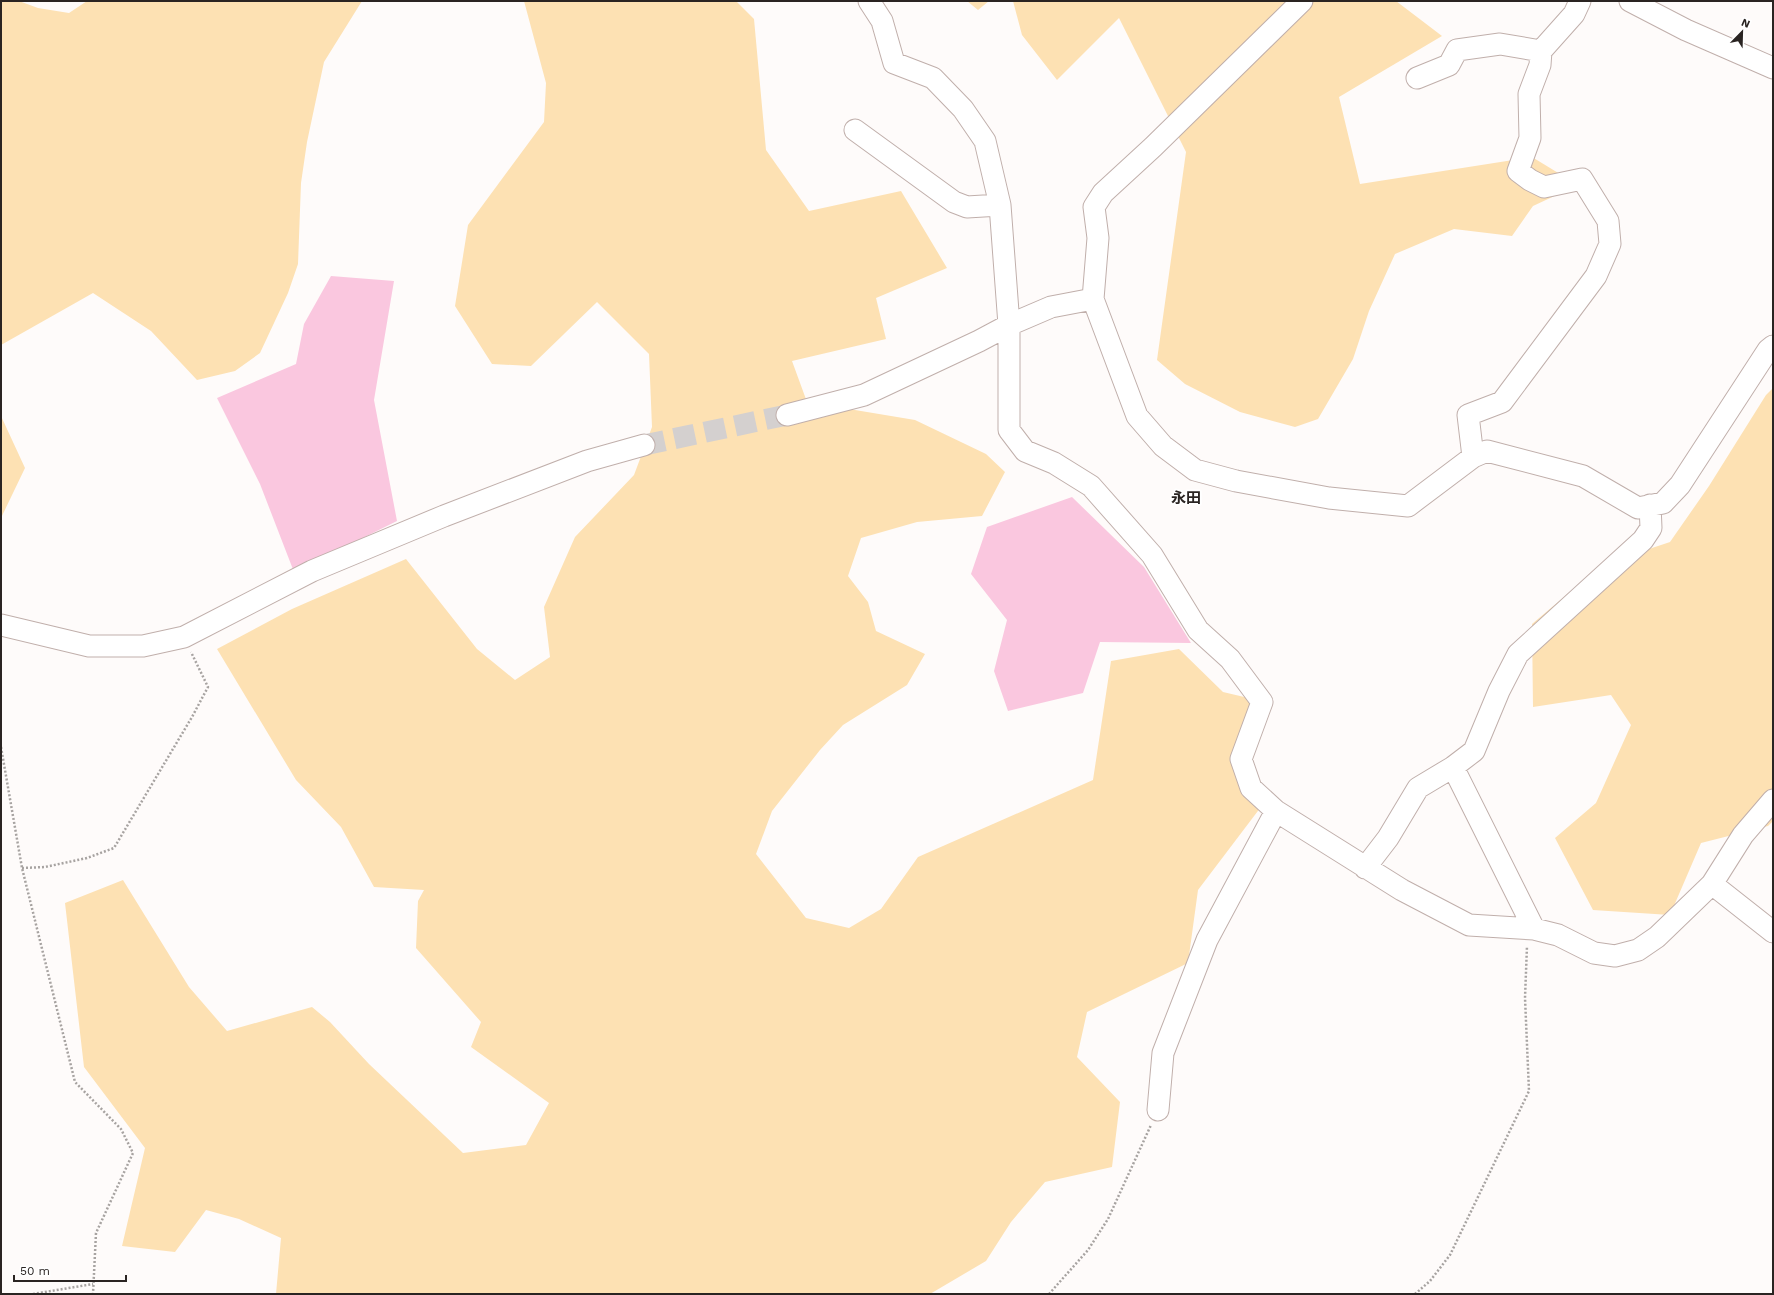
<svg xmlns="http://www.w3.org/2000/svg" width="1774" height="1295" viewBox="0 0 1774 1295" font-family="'Work Sans','Noto Sans JP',sans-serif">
  <rect width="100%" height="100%" fill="#fefbfa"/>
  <!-- green -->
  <path fill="#fde1b3" d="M1 1H19L38 8 69 13 87 1H362L324 62 307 142 301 183 298 264 288 293 260 353 235 371 197 380 151 331 93 293 1 345Z
    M524 1H736L754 19 766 150 809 211 901 191 947 268 876 298 886 339 792 361 807 402 915 420 986 454 1005 472 982 516 917 522 861 538 848 576 868 602 876 631 925 654 907 685 843 725 820 750 772 811 756 854 806 918 849 928 881 909 918 857 1093 780 1111 661 1179 649 1223 692 1257 700 1244 758 1270 795 1198 890 1188 963 1087 1012 1077 1057 1120 1102 1112 1167 1045 1182 1011 1222 986 1261 930 1294H276L281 1238 239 1219 206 1210 175 1252 122 1246 145 1148 84 1067 65 903 123 880 189 987 227 1031 312 1007 330 1022 369 1064 463 1153 526 1145 549 1103 471 1047 481 1022 416 948 418 901 424 890 374 887 341 827 296 780 217 649 292 609 406 559 477 649 515 680 550 657 544 607 575 537 634 475 652 427 649 354 597 302 531 366 492 364 455 306 468 225 544 122 546 83Z
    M967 1H989L978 10Z
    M1013 1H1396L1442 36 1339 97 1360 184 1532 157 1578 185 1533 206 1512 236 1454 229 1395 254 1369 311 1353 359 1318 419 1295 427 1240 412 1185 384 1157 360 1186 152 1119 18 1057 80 1022 35Z
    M1773 388V821L1768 826 1701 843 1670 915 1593 910 1555 838 1596 803 1631 725 1611 695 1533 707 1532 624 1596 570 1610 562 1670 542 1709 486 1766 395Z
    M1 416 25 468 1 518Z"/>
  <!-- water -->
  <path fill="#fac7df" d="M331 276 394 281 374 400 397 521 294 572 260 484 217 398 296 364 304 324Z
    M1072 497 1144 567 1191 643 1100 642 1083 693 1008 711 994 671 1007 620 971 574 987 527Z"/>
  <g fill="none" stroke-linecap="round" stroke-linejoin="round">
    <!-- minor-tunnel -->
    <path stroke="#d4d0cf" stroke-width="21" stroke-dasharray="21 10" stroke-linecap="butt" d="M644 445 787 415"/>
    <defs>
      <path id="minor" d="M869 1 882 21 894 63 933 78 963 109 985 141 1000 205 1009 325V430L1025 451 1054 463 1091 486 1152 555 1198 630 1230 659 1262 702 1241 759 1251 788 1276 811 1402 890 1469 925 1534 929 1558 935 1594 953 1615 956 1638 950 1657 937 1712 884 1743 835 1773 800
        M1302 1 1153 147 1103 193 1094 207 1098 238 1093 299 1137 416 1163 446 1195 470 1236 481 1329 498 1408 506 1473 457 1487 451 1583 476 1638 508 1663 503 1680 485 1768 350 1773 346
        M1630 1 1686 30 1773 68
        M1417 78 1449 65 1457 50 1500 44 1541 51 1574 14 1580 1
        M855 130 954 202 967 207 1000 205
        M787 415 864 395 979 341 1009 325 1051 307 1093 299
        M1473 457 1468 415 1502 402 1596 276 1610 244 1608 221 1582 179 1544 187 1530 180 1518 171 1530 138 1529 94 1540 65 1541 51
        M1 625 89 646H143L184 637 312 571 444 516 587 461 644 445
        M1453 767 1534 929
        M1365 868 1388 838 1418 788 1453 767 1474 751 1499 691 1518 654 1643 540 1651 528 1650 505
        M1712 884 1773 932
        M1158 1110 1163 1053 1207 940 1276 811"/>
    </defs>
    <!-- minor casing -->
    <use href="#minor" stroke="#c0afab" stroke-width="23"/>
    <!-- path -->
    <path stroke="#a7a3a1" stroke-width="2.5" stroke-dasharray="2 2" stroke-linecap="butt" d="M1 747 22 868 75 1082 121 1129 133 1153 96 1233 93 1294
      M22 868 45 867 87 858 114 848 192 717 208 687 191 652
      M33 1294 93 1284
      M1049 1294 1088 1250 1108 1219 1151 1125
      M1415 1294 1430 1281 1450 1255 1529 1091 1525 998 1527 946"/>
    <!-- minor -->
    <use href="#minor" stroke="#fff" stroke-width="21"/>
  </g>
  <g text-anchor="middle" stroke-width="3.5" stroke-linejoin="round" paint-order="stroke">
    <!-- quarter labels -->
    <g font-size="15" font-weight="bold" fill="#2a2422" stroke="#fff">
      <text x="1186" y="503">永田</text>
    </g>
  </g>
  <!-- border -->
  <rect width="1774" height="1295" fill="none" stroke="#2a2422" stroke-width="4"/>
  <!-- north arrow -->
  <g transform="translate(1742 32) rotate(23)" stroke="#ffffff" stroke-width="3" paint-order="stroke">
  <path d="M0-3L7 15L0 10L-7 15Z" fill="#2a2422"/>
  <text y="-6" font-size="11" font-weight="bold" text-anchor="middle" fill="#2a2422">N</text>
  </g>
  <!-- scale -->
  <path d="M14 1275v6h112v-6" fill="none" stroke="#2a2422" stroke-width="2"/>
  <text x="20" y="1275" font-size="12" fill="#2a2422" stroke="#ffffff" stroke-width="3" paint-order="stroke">50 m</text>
</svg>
